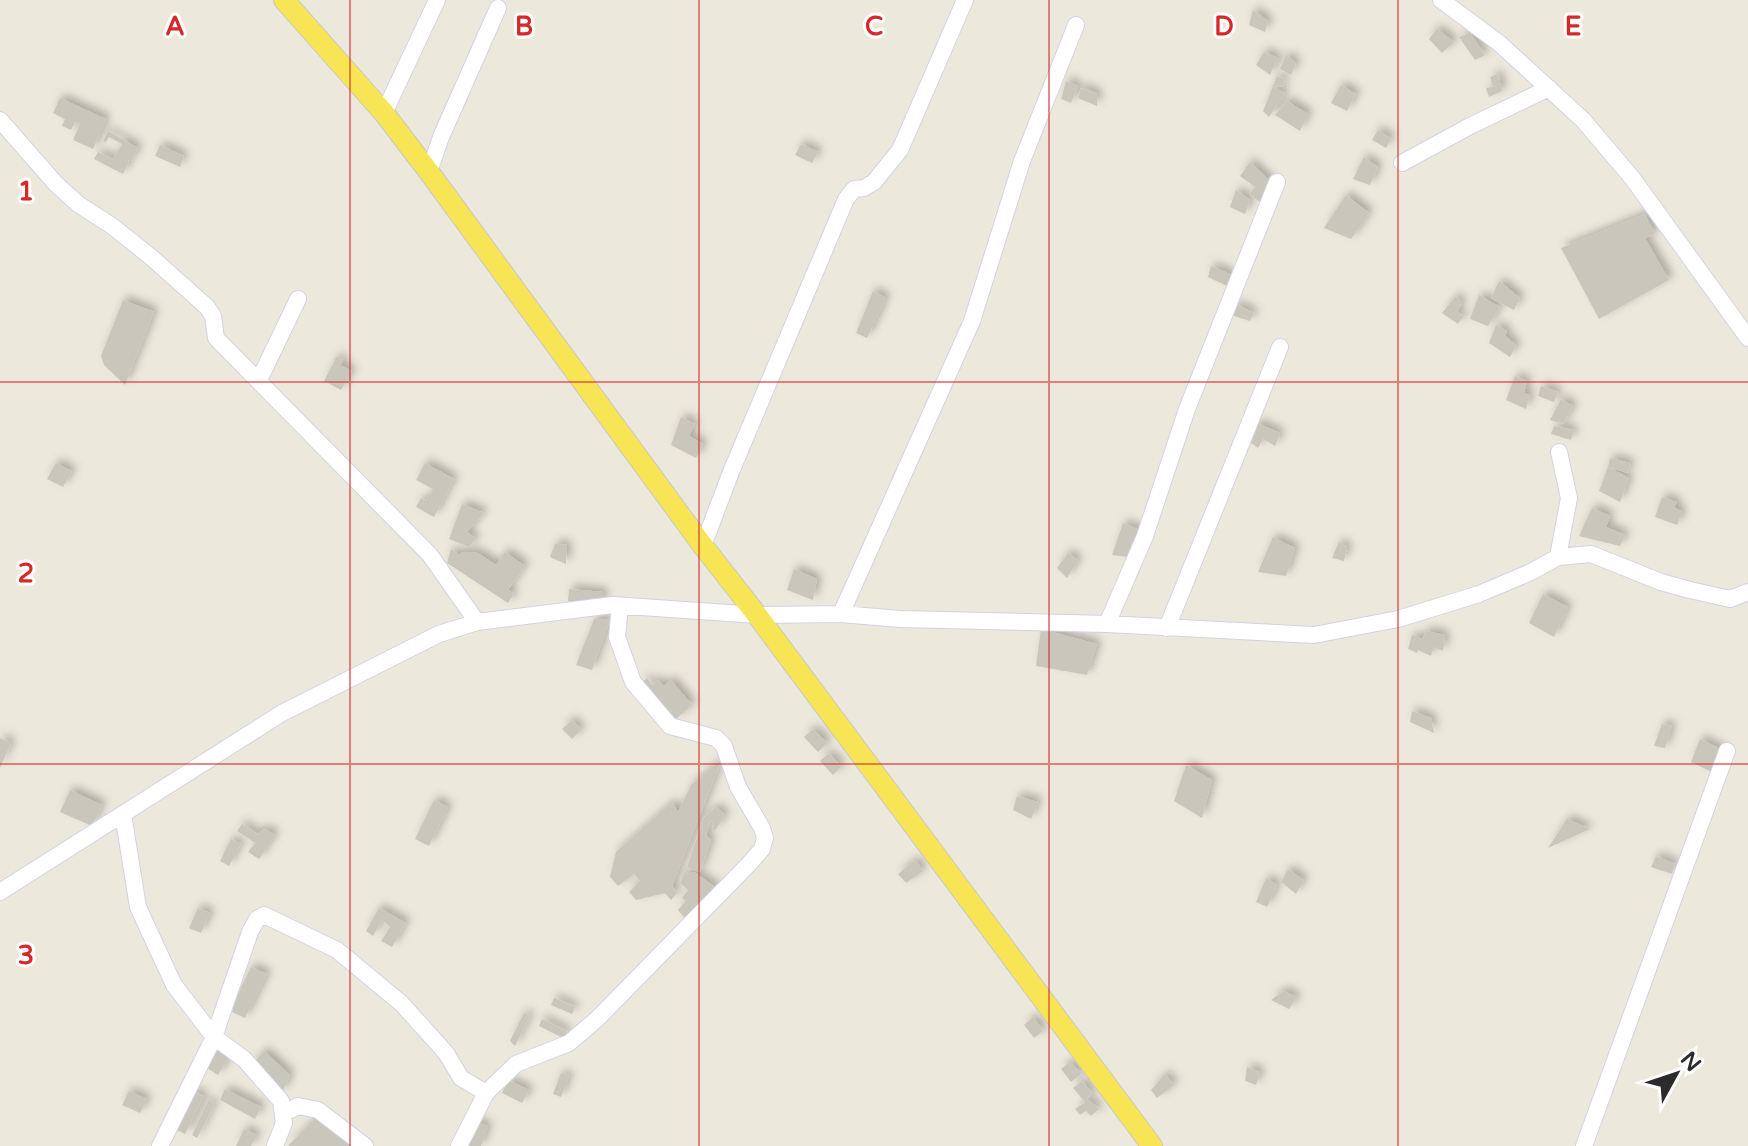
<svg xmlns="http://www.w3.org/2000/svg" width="1748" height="1146" viewBox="0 0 1748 1146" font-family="'Varela Round',sans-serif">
  <defs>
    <filter id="shadow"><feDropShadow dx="4.5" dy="-4.5" stdDeviation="4" flood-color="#0004"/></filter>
  </defs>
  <rect width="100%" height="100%" fill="#ede8dc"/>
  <!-- building -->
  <path fill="#c9c6bb" filter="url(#shadow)" d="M1253 10 1268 21 1265 32 1249 25Z
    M1437 29 1454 42 1442 53 1429 39Z
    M1470 33 1485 55 1475 60 1459 37Z
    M1264 52 1278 58 1270 75 1256 65Z
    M1286 55 1296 63 1291 75 1280 69Z
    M1498 74 1502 91 1489 97 1486 88 1493 87 1490 77Z
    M1277 76 1285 79 1283 86 1273 87 1285 93 1269 117 1263 111Z
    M1066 81 1078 86 1071 103 1061 99Z
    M1341 85 1356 94 1347 111 1331 103Z
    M1081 88 1097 93V106L1078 98Z
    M60 98 106 119 93 149 73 140 80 124 75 122 71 130 62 126 65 119 53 113Z
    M1287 101 1308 114 1300 131 1275 115Z
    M1378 130 1391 139 1386 148 1372 140Z
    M108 131 138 148 131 161 121 158 129 162 123 174 94 159 98 152 113 160 122 144 109 137 106 142 103 141Z
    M801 144 818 152 812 163 795 155Z
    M160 145 184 156 180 167 155 156Z
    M1364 157 1378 167 1370 185 1353 179Z
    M1250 162 1271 182 1260 202 1249 194 1255 187 1240 176Z
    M1236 190 1250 200 1245 214 1230 207Z
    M1346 195 1369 213 1351 239 1324 228Z
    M1645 214 1655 234 1645 238 1669 280 1599 319 1561 248Z
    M1211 266 1234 276 1229 287 1208 277Z
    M1499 281 1520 298 1514 310 1491 298Z
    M873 291 886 298 867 338 856 333Z
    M1479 295 1500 307 1488 326 1470 319Z
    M1456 296 1462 303 1457 311 1463 317 1458 324 1442 313Z
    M123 300 154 312 125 385 104 365 101 356Z
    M1235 304 1254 313 1250 321 1231 315Z
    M1496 325 1507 331 1505 336 1516 345 1510 357 1489 343Z
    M337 356 343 360 340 365 352 371 341 390 324 381Z
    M1515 376 1527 381 1524 393 1530 395 1526 409 1506 400Z
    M1541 386 1558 392 1554 402 1538 396Z
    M1561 399 1573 406 1563 424 1550 420Z
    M681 417 695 424 689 436 703 444 696 458 671 445Z
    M1257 423 1280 433 1275 446 1263 439 1258 448 1247 440Z
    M1554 426 1574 430 1571 440 1551 434Z
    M1610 458 1630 463 1628 473 1608 467Z
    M56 463 72 471 63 487 47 479Z
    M425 463 454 479 434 517 416 507 421 498 426 501 433 489 416 480Z
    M1608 467 1629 478 1620 502 1599 491Z
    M1662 497 1677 502 1674 507 1682 512 1677 525 1655 517Z
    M462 504 484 513 467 532 476 539 469 547 449 539Z
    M1592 508 1610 516 1606 527 1625 535 1620 546 1579 536Z
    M1123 523 1140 530 1128 557 1112 555Z
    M1273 537 1295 548 1286 576 1258 572Z
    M1339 542 1347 547 1344 561 1332 558Z
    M555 544 567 545 566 564 550 557Z
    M451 549 459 555 463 552 478 553 496 565 505 552 525 566 508 590 514 594 508 603 447 563Z
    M1068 553 1078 560 1067 578 1057 568Z
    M794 569 817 579 813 600 787 590Z
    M569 589 603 592 602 605 568 601Z
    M1543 594 1568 607 1554 637 1529 623Z
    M594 619 610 620 592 670 576 665Z
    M1041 629 1097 644 1087 675 1036 666Z
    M1426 631 1445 635 1443 651 1434 647 1431 656 1418 650 1417 653 1408 649 1412 635 1422 639Z
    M647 678 652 685 658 680 664 686 671 680 692 705 676 719 642 682Z
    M1412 711 1431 718 1434 733 1410 722Z
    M572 720 581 730 572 739 562 729Z
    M1662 724 1672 726 1665 748 1654 746Z
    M813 729 827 743 818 752 804 737Z
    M0 738 11 743 0 768Z
    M1700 739 1723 750 1714 773 1691 762Z
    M829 753 841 767 833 775 820 761Z
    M722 759 672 886 677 893 671 900 665 893 636 900 629 892 640 881 634 874 618 886 610 877 616 852 672 802 678 812 691 785Z
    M1186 765 1212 780 1202 818 1174 801Z
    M70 790 102 805 92 826 60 812Z
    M1017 796 1038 802 1031 819 1013 810Z
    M434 800 448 807 429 846 415 839Z
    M716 807 725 815 715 831 712 829 714 822 710 821 706 835 711 840 700 872 687 867 704 817Z
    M1567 819 1590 829 1548 848Z
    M242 824 257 834 265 829 275 835 259 859 248 852 255 843 237 831Z
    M231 839 241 844 229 866 220 861Z
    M1656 856 1675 864 1672 874 1651 867Z
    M915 860 923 871 906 883 898 874Z
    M1288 869 1304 880 1296 894 1281 882Z
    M685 871 688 874 694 872 718 889 711 899 706 896 688 922 678 910 686 901 682 898 688 890 680 883Z
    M1266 878 1277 885 1267 907 1256 902Z
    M198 908 210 913 201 933 189 928Z
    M379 908 406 923 392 947 381 941 390 927 382 920 373 936 366 931Z
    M251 967 267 974 245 1018 230 1011Z
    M1283 991 1297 997 1289 1009 1271 1000Z
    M554 998 575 1007 572 1014 551 1005Z
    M524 1013 530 1016 515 1046 510 1041Z
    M1033 1017 1043 1031 1034 1038 1024 1025Z
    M542 1019 568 1032 565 1039 539 1026Z
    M218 1050 229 1057 218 1075 207 1068Z
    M264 1051 290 1075 282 1093 252 1064Z
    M1070 1062 1081 1074 1071 1082 1061 1069Z
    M1247 1067 1260 1072 1256 1085 1245 1081Z
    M561 1073 569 1076 561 1097 553 1094Z
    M1165 1074 1174 1085 1157 1098 1151 1090Z
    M508 1080 529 1090 522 1103 502 1093Z
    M1082 1081 1092 1093 1087 1099 1099 1109 1091 1116 1086 1111 1080 1115 1075 1109 1085 1102 1073 1088Z
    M225 1089 261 1107 255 1119 220 1100Z
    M129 1091 147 1099 140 1113 122 1105Z
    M193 1091 204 1096 185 1134 175 1129Z
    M209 1099 214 1105 197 1138 192 1135Z
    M315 1118 352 1146H288Z
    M474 1121 488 1126 481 1146H466Z
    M244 1129 257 1135 251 1146H236Z"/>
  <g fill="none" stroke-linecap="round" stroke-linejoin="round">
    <defs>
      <path id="minor" d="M1441 0 1499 43 1583 120 1633 179 1748 338
        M384 113 437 0
        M0 120 56 184 78 204 112 226 151 257 207 307 213 316 216 338 430 555 477 622
        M1402 163 1470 126 1549 88
        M429 172 441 137 498 8
        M259 380 298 299
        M703 546 731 472 846 199 854 189 864 188 874 182 900 150 965 0
        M1558 557 1569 498 1559 452
        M841 614 972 321 1022 161 1076 25
        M1107 624 1145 536 1187 409 1277 182
        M1167 628 1280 347
        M123 814 138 907 174 985 214 1037 244 1059 281 1101 284 1123 275 1146
        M0 892 282 713 439 634 477 622 613 605 757 615 841 614 900 619 1107 624 1314 635 1398 619 1479 594 1531 572 1558 557 1591 554 1661 582 1690 590 1730 599 1748 592
        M284 1113 298 1106 318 1110 365 1146
        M160 1146 214 1037 250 932 257 919 264 915 337 950 402 1004 446 1053 461 1078 486 1093
        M459 1146 486 1093 516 1064 569 1043 597 1019 748 865 762 849 765 838 762 828 738 787 724 746 716 738 670 726 633 682 617 637 620 606
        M1584 1146 1727 751"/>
      <path id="major" d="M284 0 384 113 429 172 703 546 757 615 1152 1146"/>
    </defs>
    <!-- minor casing -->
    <use href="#minor" stroke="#d1d3e4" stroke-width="18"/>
    <!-- major casing -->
    <use href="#major" stroke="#c8c8c8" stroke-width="22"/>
    <!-- minor -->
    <use href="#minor" stroke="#fff" stroke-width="16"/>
    <!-- major -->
    <use href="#major" stroke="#f8e556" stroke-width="20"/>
  </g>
  <!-- grid -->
  <path fill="none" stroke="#d62828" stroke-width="2" stroke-opacity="0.55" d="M350 0V1146M699 0V1146M1049 0V1146M1398 0V1146M0 382H1748M0 764H1748"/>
  <g font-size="26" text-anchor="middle" font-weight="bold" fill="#d62828" stroke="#fff" stroke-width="6" stroke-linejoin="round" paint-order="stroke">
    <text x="175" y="35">A</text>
    <text x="524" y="35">B</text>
    <text x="874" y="35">C</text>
    <text x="1224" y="35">D</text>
    <text x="1573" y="35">E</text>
    <text x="26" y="200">1</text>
    <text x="26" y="582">2</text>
    <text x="26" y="964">3</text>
  </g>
  <!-- north arrow -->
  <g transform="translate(1676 1074) rotate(50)" stroke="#ffffff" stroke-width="6" paint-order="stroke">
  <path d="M0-6L14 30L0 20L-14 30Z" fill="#2b2b2b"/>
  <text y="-12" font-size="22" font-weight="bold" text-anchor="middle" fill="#2b2b2b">N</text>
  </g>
</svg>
